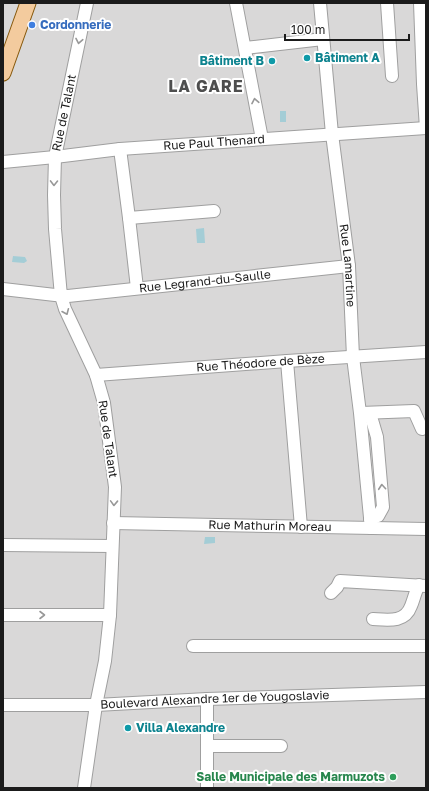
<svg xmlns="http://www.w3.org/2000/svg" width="429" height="791" viewBox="0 0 429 791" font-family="'Golos Text',sans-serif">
  <rect width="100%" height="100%" fill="#ebe7e1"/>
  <!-- residential -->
  <path fill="#d9d8d8" d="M3 3H426V788H3Z"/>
  <!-- water -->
  <path fill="#a4cdd6" d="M280 111H286V122H280Z
    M204 228 205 243H197L196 229Z
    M13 256 25 257 27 261 24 263 12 262Z
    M205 537H215V543L204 544Z"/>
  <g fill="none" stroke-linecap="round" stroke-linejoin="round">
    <defs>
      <g id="minor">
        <path d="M236 3 262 139"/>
        <path id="s1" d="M320 3 332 134 349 266 353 357 360 413 371 528"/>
        <path d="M387 3 392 76"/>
        <path d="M420 3 423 84 426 128"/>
        <path d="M245 48 323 39"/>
        <path d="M120 149 129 218 137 288"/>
        <path id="s2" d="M3 162 55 157 120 149 426 128"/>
        <path d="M129 218 214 211"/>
        <path id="s3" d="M3 289 55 295 68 296 349 266"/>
        <path d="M287 361 301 527"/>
        <path id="s4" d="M96 375 287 361 426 352"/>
        <path d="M361 413 414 411 422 429"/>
        <path d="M367 413 372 420 377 437 383 507 378 516 370 519"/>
        <path id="s5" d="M113 523 426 529"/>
        <path d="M3 545 112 546"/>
        <path d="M331 593 337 587 340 581 426 586"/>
        <path d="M3 615H110"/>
        <path d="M373 619C388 620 405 623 411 606 414 599 415 592 419 585"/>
        <path d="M193 646H426"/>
        <path d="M207 699V746H281"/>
        <path id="s6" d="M3 705H96L207 699 426 692"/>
        <path d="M207 746V788"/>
        <path id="s7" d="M84 788 96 705 105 661 110 615 115 487 104 403 96 375 65 309 61 296 55 229 54 195 55 157 87 3"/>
      </g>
      <path id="major" d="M3 73 28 3"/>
    </defs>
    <!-- minor casing -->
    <use href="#minor" stroke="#9f9f9f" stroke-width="14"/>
    <!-- major casing -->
    <use href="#major" stroke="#86580c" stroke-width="17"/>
    <!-- minor -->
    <use href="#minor" stroke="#fff" stroke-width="12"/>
    <!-- major -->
    <use href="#major" stroke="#f3cb9e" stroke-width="15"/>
  </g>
  <!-- one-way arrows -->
  <defs><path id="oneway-chevron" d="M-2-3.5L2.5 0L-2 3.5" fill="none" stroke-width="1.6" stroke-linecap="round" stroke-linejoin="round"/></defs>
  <g stroke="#989898">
    <use href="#oneway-chevron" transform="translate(79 41) rotate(101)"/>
    <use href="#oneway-chevron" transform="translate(255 101) rotate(-101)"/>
    <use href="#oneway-chevron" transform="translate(54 183) rotate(91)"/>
    <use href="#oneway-chevron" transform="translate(66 312) rotate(67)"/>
    <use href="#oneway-chevron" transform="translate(382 487) rotate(-95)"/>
    <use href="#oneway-chevron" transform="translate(114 503) rotate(92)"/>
    <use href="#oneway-chevron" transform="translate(42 615)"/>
  </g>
  <!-- markers -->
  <circle fill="#3f7fe0" stroke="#fff" stroke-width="1.5" cx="32" cy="25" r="4"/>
  <g fill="#0f9aa8" stroke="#fff" stroke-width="1.5">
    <circle cx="307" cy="58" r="4"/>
    <circle cx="272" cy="61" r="4"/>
    <circle cx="128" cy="728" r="4"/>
  </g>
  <circle fill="#2e9e5b" stroke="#fff" stroke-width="1.5" cx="393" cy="777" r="4"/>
  <g text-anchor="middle" stroke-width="4" stroke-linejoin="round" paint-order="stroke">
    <!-- shop labels -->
    <g font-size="12" font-weight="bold" fill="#366cbe" stroke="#fff" text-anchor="start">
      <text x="40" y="29">Cordonnerie</text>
    </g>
    <!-- culture labels -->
    <g font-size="12" font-weight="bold" fill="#0d838f" stroke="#fff" text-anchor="start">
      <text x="315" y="62">Bâtiment A</text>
      <text x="264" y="65" text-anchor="end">Bâtiment B</text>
      <text x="136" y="732">Villa Alexandre</text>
    </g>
    <!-- street labels -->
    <g font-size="12" fill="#1b1b1b" stroke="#fff">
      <text dy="4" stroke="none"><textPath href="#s7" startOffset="688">Rue de Talant</textPath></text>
      <text dy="4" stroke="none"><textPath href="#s2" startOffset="212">Rue Paul Thenard</textPath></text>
      <text dy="4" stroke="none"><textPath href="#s1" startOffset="264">Rue Lamartine</textPath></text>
      <text dy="4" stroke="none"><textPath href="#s3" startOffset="203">Rue Legrand-du-Saulle</textPath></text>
      <text dy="4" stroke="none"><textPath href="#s4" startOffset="165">Rue Théodore de Bèze</textPath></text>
      <text transform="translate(108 439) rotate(82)" y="4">Rue de Talant</text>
      <text dy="4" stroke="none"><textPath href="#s5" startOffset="157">Rue Mathurin Moreau</textPath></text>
      <text dy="4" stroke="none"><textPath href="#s6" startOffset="212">Boulevard Alexandre 1er de Yougoslavie</textPath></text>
    </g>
    <!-- leisure labels -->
    <g font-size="12" font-weight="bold" fill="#27864d" stroke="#fff" text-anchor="end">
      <text x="385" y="781">Salle Municipale des Marmuzots</text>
    </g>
    <!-- district labels -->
    <g font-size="16" font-weight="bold" letter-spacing="1" fill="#4e4e4e" stroke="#fff">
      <text x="206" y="92">LA GARE</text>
    </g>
  </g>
  <!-- border -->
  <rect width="429" height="791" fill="none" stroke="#1b1b1b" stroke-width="8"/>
  <!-- scale -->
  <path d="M285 34v6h124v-6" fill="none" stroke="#1b1b1b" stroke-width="2"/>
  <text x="291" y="34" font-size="12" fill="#1b1b1b" stroke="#ffffff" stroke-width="3" paint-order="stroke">100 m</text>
</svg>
